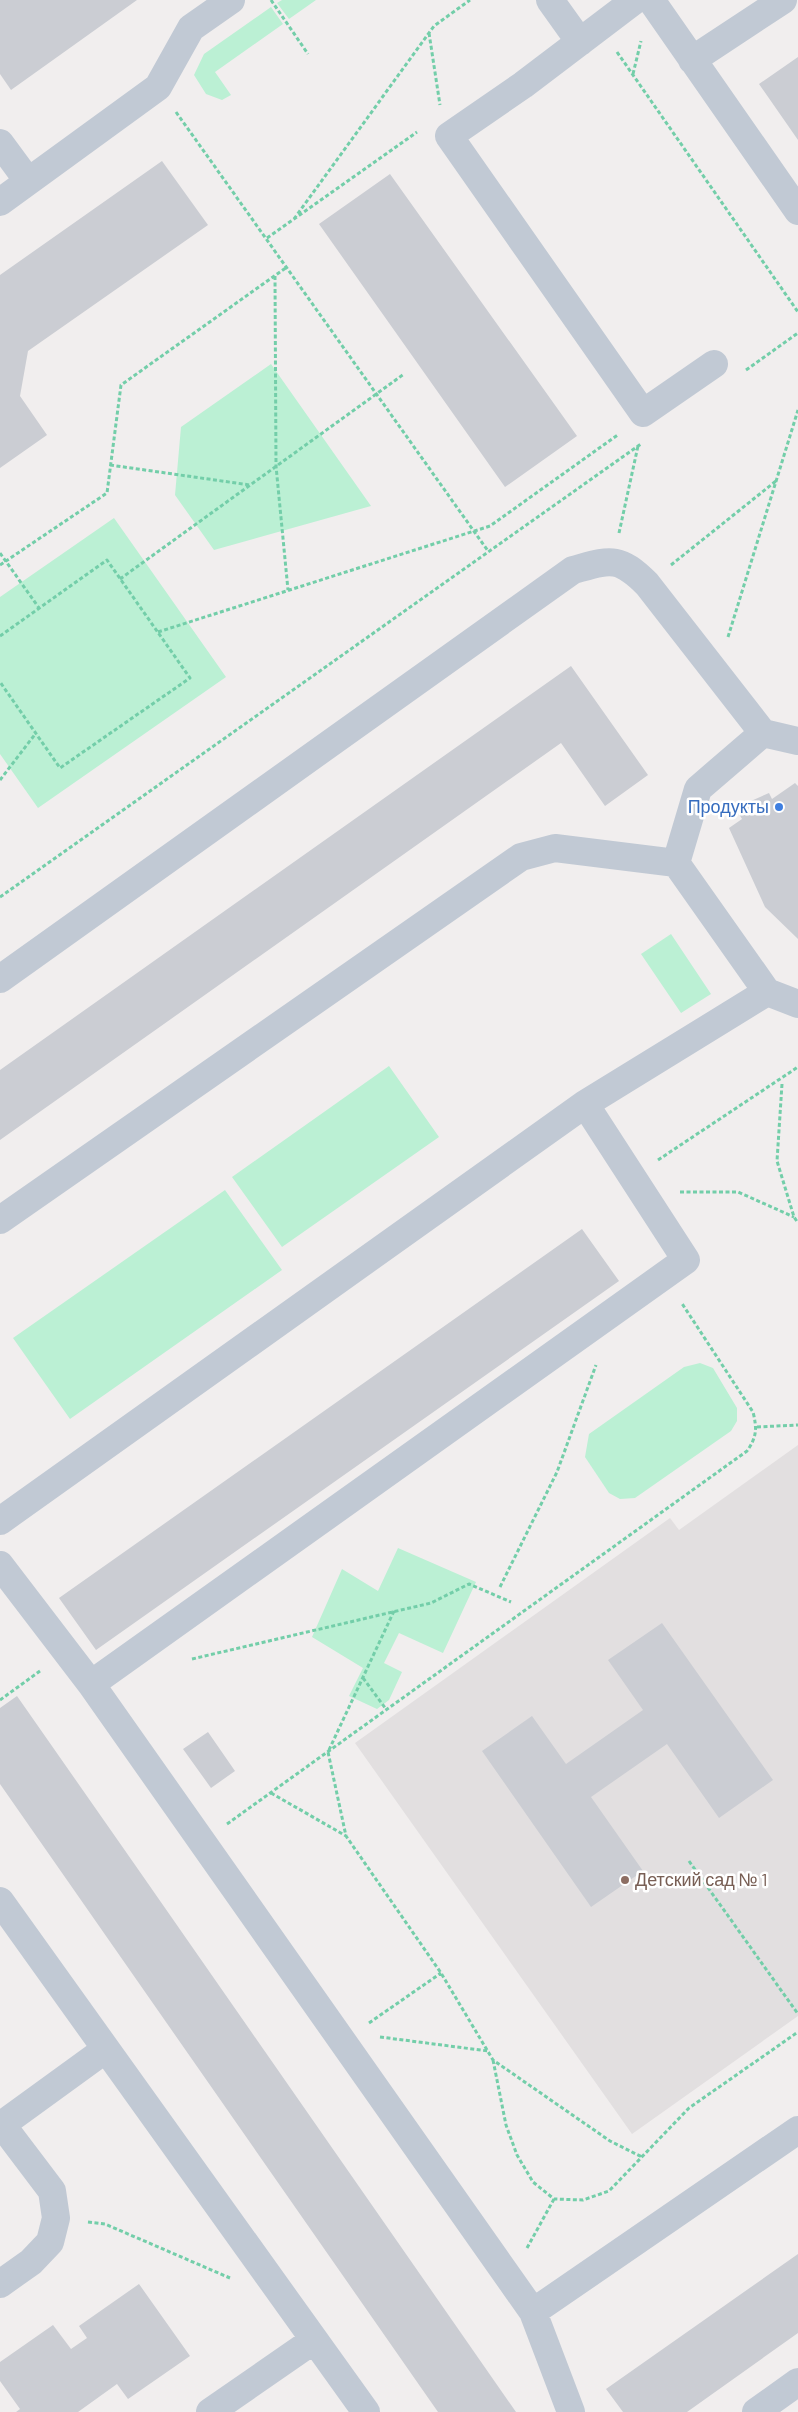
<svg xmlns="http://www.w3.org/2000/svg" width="798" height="2412" viewBox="0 0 798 2412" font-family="Barlow,sans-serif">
  <rect width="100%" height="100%" fill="#f1eeee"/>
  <!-- education -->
  <path fill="#e2dfe0" d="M798 1445V2016L632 2134 355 1743 670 1518 679 1530Z"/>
  <!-- green -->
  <path fill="#bbf0d4" d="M282 0H316L289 19 277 3Z
    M271 7 283 24 215 72 231 95 222 100 206 94 194 75 204 54Z
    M271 364 371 506 214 550 175 495 181 427Z
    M114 518 226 677 38 808 0 754V597Z
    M671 934 711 994 681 1013 641 954Z
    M389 1066 439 1137 282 1247 232 1177Z
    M225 1190 282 1270 70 1419 13 1338Z
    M700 1363 713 1368 737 1408V1421L731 1431 635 1498 620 1499 609 1493 585 1457 589 1434 684 1367Z
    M398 1548 476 1582 443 1653 399 1633 384 1663 402 1672 389 1700 377 1709 349 1696 363 1668 312 1637 342 1569 378 1591Z"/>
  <!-- building -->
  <path fill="#cbcdd3" d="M0 0H137L11 90 0 74Z
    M798 57V140L759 84Z
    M162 161 208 225 28 351 20 396 47 435 0 468V275Z
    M390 174 577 436 505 487 319 224Z
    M571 666 648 775 605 806 561 743 0 1140V1070Z
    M795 783 798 786V939L765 907 729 828 742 819 739 814 751 801 769 793 772 799Z
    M582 1229 619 1281 96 1650 59 1598Z
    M662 1623 773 1780 719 1818 667 1744 591 1797 643 1871 591 1907 482 1751 532 1716 566 1764 643 1710 608 1660Z
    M17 1696 133 1862 516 2412H438L0 1784V1708Z
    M208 1732 235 1771 211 1788 183 1749Z
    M798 2254V2333L687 2412H623L606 2389Z
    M139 2284 190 2356 128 2399 117 2384 78 2412H16L20 2409 0 2381V2362L53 2325 71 2349 87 2338 79 2326Z"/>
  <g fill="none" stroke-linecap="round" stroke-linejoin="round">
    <!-- path -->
    <path stroke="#73cea9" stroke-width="3" stroke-dasharray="4 2.5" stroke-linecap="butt" d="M271 0 308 54
      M429 33 440 105
      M617 52 798 312
      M633 74 641 41
      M176 112 488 551
      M294 219 434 26 470 0
      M267 238 417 132
      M275 276 276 466 288 590
      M746 370 798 333
      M110 465 250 485
      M619 533 638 446
      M0 553 39 608
      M0 565 107 493 121 385 287 267
      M671 565 776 481
      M120 579 404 374
      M158 632 490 526 619 434
      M0 636 107 560 190 678 60 768 0 682
      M728 637 798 410
      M0 780 36 733
      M0 897 641 444
      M782 1084 777 1161 794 1217 798 1223
      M658 1160 798 1067
      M680 1192H738L794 1217
      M757 1427 798 1425
      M500 1587 557 1472 596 1365
      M394 1611 328 1752 346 1836 441 1973 493 2060 610 2141 642 2157
      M192 1659 431 1603 469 1584 511 1602
      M363 1678 386 1709
      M0 1700 40 1671
      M271 1793 346 1836
      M227 1824 747 1451C757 1437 757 1428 753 1412L681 1302
      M689 1861 798 2014
      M369 2023 441 1973
      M380 2037 488 2051
      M493 2060 506 2125 517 2155 533 2182 554 2199 583 2200 609 2191 689 2108 798 2032
      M88 2222 105 2224 230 2278
      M527 2248 554 2199"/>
    <!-- minor -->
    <path stroke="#c1c9d4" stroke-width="28" d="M550 0 580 42
      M635 0 523 85 449 136 643 413 714 364
      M651 0 798 211
      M692 60 783 0
      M0 143 28 181
      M0 202 158 87 191 28 231 0
      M676 863 767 992
      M0 979 573 570C610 560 618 555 647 584L763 733
      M0 1220 521 857 555 848 676 863 698 789 763 733 798 741
      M0 1521 585 1104 767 992 798 1004
      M0 1565 91 1684 533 2312 571 2412
      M91 1684 686 1260 585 1104
      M0 1901 366 2412
      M0 2126 106 2049
      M0 2284 31 2262 50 2242 56 2218 52 2191 2 2125
      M533 2312 798 2130
      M210 2412 314 2340
      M756 2412 798 2382"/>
  </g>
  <!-- markers -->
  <circle fill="#3f7fe0" stroke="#fff" stroke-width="2" cx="779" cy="807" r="5"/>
  <circle fill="#8d6e63" stroke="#fff" stroke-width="2" cx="625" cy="1880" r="5"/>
  <g text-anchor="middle" stroke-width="5" stroke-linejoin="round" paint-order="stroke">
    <!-- shop labels -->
    <g font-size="18" fill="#366cbe" stroke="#fff" text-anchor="end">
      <text x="769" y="813">Продукты</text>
    </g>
    <!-- education labels -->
    <g font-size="18" fill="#785e54" stroke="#fff" text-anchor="start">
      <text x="635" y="1886">Детский сад № 1</text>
    </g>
  </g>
</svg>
